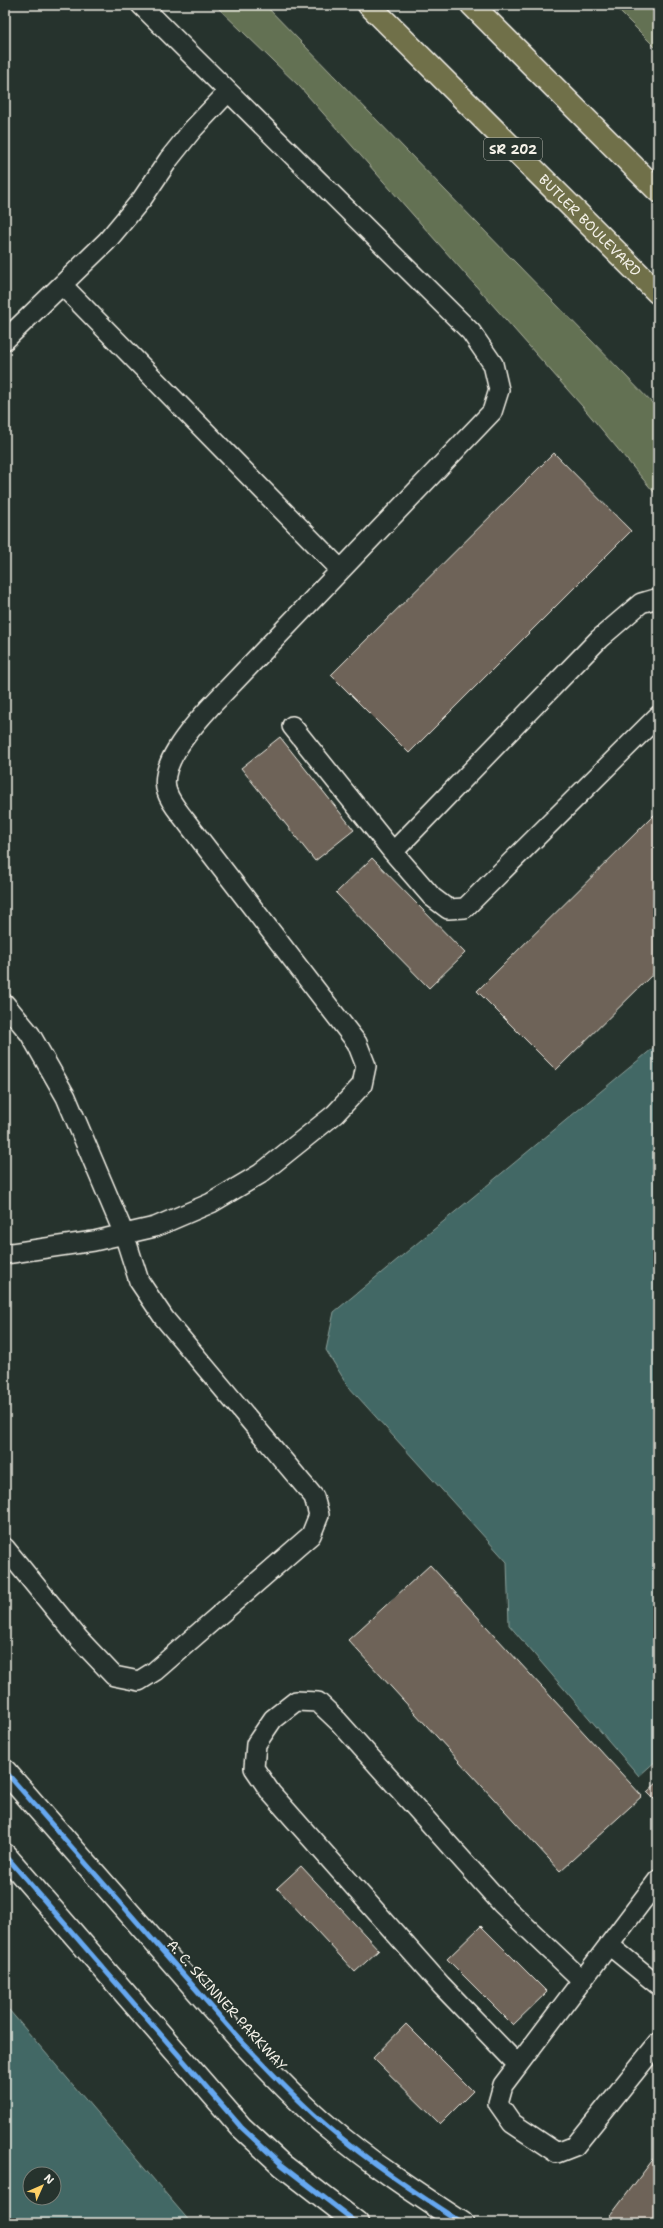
<svg xmlns="http://www.w3.org/2000/svg" width="663" height="2228" viewBox="0 0 663 2228" font-family="'Shantell Sans',sans-serif">
  <rect width="100%" height="100%" fill="#26332d"/>
  <filter id="ink" filterUnits="userSpaceOnUse"><feTurbulence type="fractalNoise" baseFrequency=".025" numOctaves="2"/><feDisplacementMap in="SourceGraphic" scale="8" xChannelSelector="R" yChannelSelector="G"/><feConvolveMatrix kernelMatrix="1 2 1 2 8 2 1 2 1" color-interpolation-filters="sRGB"/></filter>
  <g filter="url(#ink)">
    <!-- green -->
    <path fill="#637153" stroke="#acb19e" d="M215 5H265L658 409V497L582 406 300 87Z
      M613 5H658V50Z"/>
    <!-- water -->
    <path fill="#436865" stroke="#8a9f99" fill-rule="evenodd" d="M658 1044V1759L639 1776 509 1625 507 1562 348 1386 326 1350 334 1312Z
      M5 2009 9 2010 191 2223H5ZM30 2174H54V2198H30Z"/>
    <!-- building -->
    <path fill="#6e6458" stroke="#f4f1e8" d="M554 453 631 531 409 753 331 675Z
      M280 737 354 830 315 861 241 768Z
      M658 811V969L556 1070 477 991Z
      M372 858 465 953 429 988 336 893Z
      M430 1565 642 1796 560 1871 348 1640Z
      M658 1782V1803L647 1792Z
      M301 1866 379 1950 355 1972 277 1888Z
      M481 1926 547 1992 513 2025 447 1959Z
      M406 2024 473 2091 440 2124 373 2058Z
      M658 2153V2223H611L607 2220Z"/>
    <g fill="none" stroke-linecap="round" stroke-linejoin="round">
      <defs>
        <path id="lane" d="M62 285 341 570
          M5 340 107 241 142 199 169 159 193 129 228 92
          M292 726 393 852 432 897 448 909 465 908 658 716
          M393 852 599 639 641 603 658 598
          M5 1004 30 1034 66 1097 124 1234 139 1281 164 1318 314 1497 319 1515 311 1535 155 1671 139 1681 114 1676 79 1639 5 1548
          M5 1254 94 1241 155 1227 211 1203 260 1174 335 1114 362 1085 366 1066 357 1043 185 820C179 812 170 802 167 792 157 764 195 724 212 705L492 412 499 390 493 364 471 332 141 5
          M658 1880 503 2085 498 2103 512 2123 557 2153 575 2146 658 2043
          M609 1945 658 1985
          M518 2065 441 1985 271 1793 254 1768 256 1744 273 1719 296 1701 318 1702 338 1721 501 1903 582 1980"/>
        <path id="secondary" d="M5 1771 243 2043C270 2071 296 2100 327 2126 369 2162 416 2193 462 2223
          M5 1855 241 2127 282 2165 357 2223"/>
        <g id="highway">
          <path id="s1" d="M369 5 658 293"/>
          <path d="M472 5 658 191"/>
        </g>
      </defs>
      <!-- lane casing -->
      <use href="#lane" stroke="#f4f1e8" stroke-width="22"/>
      <!-- secondary casing -->
      <use href="#secondary" stroke="#f4f1e8" stroke-width="25"/>
      <!-- highway casing -->
      <use href="#highway" stroke="#f4f1e8" stroke-width="25"/>
      <!-- lane -->
      <use href="#lane" stroke="#26332d" stroke-width="19"/>
      <!-- secondary -->
      <use href="#secondary" stroke="#26332d" stroke-width="22"/>
      <!-- highway -->
      <use href="#highway" stroke="#70704a" stroke-width="22"/>
      <defs>
        <path id="cycleway" d="M5 1771 243 2043C270 2071 296 2100 327 2126 369 2162 416 2193 462 2223
          M5 1855 241 2127 282 2165 357 2223"/>
      </defs>
      <!-- cycleway casing -->
      <use href="#cycleway" stroke="#26332d" stroke-width="8"/>
      <!-- cycleway -->
      <use href="#cycleway" stroke="#66a8f1" stroke-width="5"/>
    </g>
  </g>
  <g text-anchor="middle" stroke-width="3.5" stroke-linejoin="round" paint-order="stroke">
    <!-- shield labels -->
    <rect fill="#26332d" stroke="#b6b8b0" stroke-width="1" x="484" y="138" width="58" height="22" rx="3"/>
    <g font-size="13" font-weight="bold" fill="#f4f1e8">
      <text x="513" y="154">SR 202</text>
    </g>
    <!-- street labels -->
    <g font-size="14" fill="#f4f1e8" stroke="#26332d">
      <text dy="5" stroke="none"><textPath href="#s1" startOffset="312">BUTLER BOULEVARD</textPath></text>
      <text transform="translate(227 2005) rotate(48)" y="5">A. C. SKINNER PARKWAY</text>
    </g>
  </g>
  <!-- margin -->
  <rect width="663" height="2228" fill="none" stroke="#26332d" stroke-width="20"/>
  <rect x="10" y="10" width="643" height="2208" fill="none" stroke="#f4f1e8" stroke-width="1.5" filter="url(#ink)"/>
  <!-- north arrow -->
  <g transform="translate(42 2186) rotate(45)"><circle r="19" fill="#26332d" stroke="#787f78"/>
  <path d="M0-3L7 15L0 10L-7 15Z" fill="#ffd166"/>
  <text y="-6" font-size="11" font-weight="bold" text-anchor="middle" fill="#f4f1e8">N</text>
  </g>
</svg>
